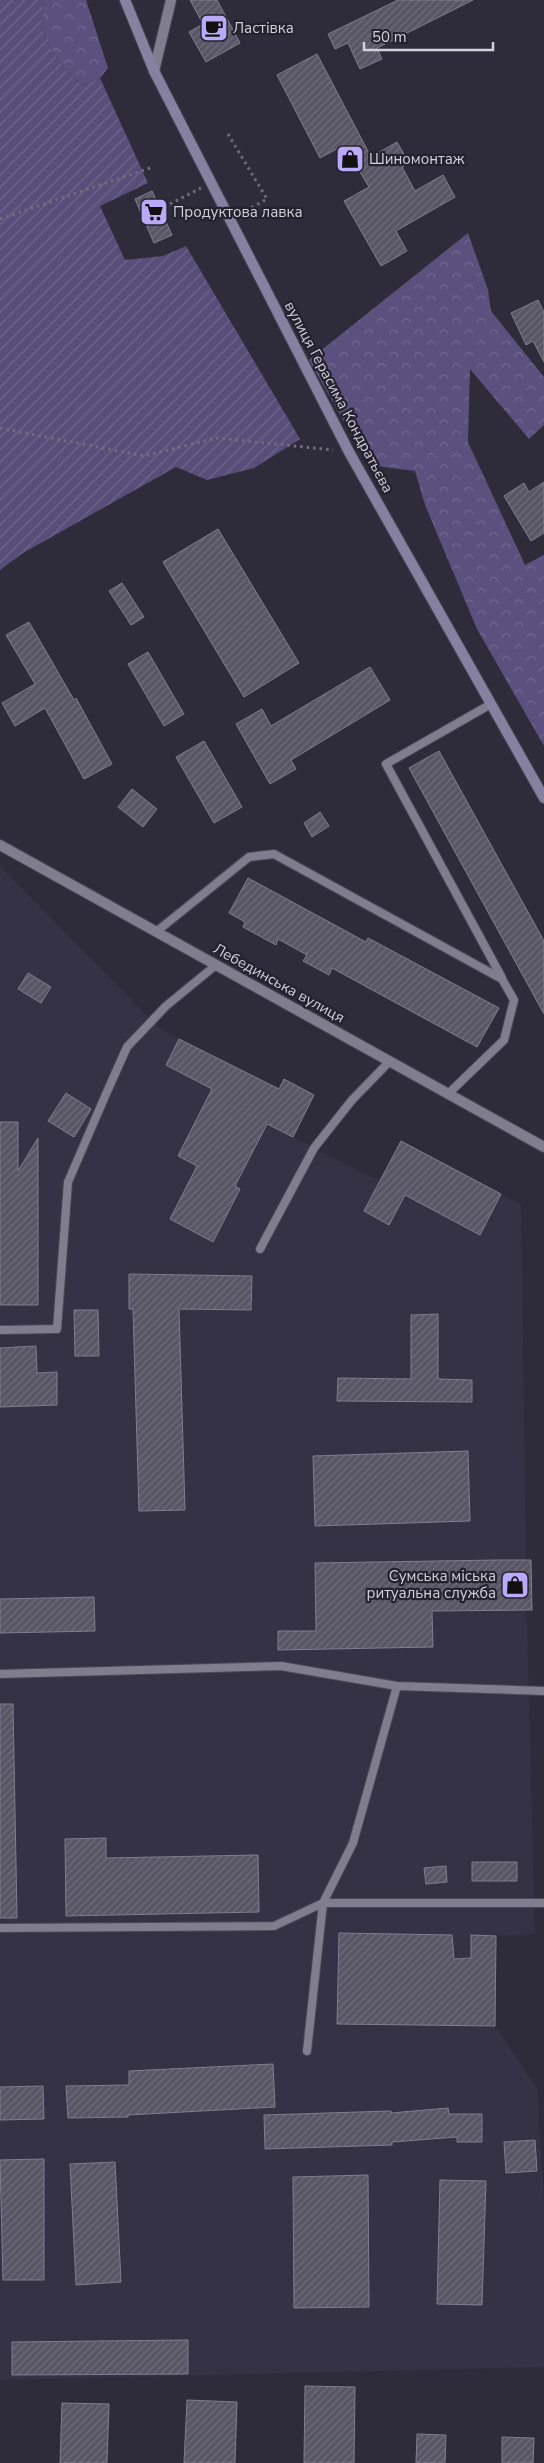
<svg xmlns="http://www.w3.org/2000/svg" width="544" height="2463" viewBox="0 0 544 2463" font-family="'Nunito Sans',sans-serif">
  <defs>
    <pattern id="forest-crowns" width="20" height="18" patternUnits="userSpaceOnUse" patternTransform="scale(1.25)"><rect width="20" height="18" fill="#5a517e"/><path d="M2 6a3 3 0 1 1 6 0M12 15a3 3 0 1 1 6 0" fill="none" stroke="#716990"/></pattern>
    <pattern id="garden-furrows" width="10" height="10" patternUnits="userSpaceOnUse" patternTransform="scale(1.25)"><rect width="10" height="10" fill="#574e7a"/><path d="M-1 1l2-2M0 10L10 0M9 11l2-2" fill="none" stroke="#6e668c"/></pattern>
    <pattern id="building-hatch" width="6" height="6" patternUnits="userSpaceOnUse" patternTransform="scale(1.25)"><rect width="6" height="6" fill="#585565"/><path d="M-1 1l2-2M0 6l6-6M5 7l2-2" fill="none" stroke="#6f6c7a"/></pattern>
  </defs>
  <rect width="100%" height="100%" fill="#2e2c3a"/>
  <!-- built -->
  <path fill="#363246" d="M0 866 159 1028 278 1089 284 1079 314 1095 293 1137 379 1181 401 1141 521 1205 527 1624 535 1934 496 1936 495 2026 537 2089 544 2202V2367L0 2380Z"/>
  <!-- forest -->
  <path fill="url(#forest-crowns)" d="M44 0H86L108 68 100 78 82 85C66 73 46 48 43 27 41 19 43 9 44 0Z
    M468 233 488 290 491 311 544 377V425L529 439 470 369 468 442 525 565 544 555V746L477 629 425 505 415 471 369 465 309 360Z"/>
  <!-- garden -->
  <path fill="url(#garden-furrows)" d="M0 0H44C43 9 41 18 43 27 46 48 66 73 82 85L100 78 148 183 100 206 125 260 163 256 186 246 300 439 254 468 207 480 176 467 23 553 0 570Z"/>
  <!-- building -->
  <path fill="url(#building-hatch)" stroke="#807d8e" d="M190 0H217L240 43 206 62 189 32 203 24Z
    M398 0H473L377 48 382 59 360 69 348 43 335 49 328 34Z
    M317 54 371 157 397 142 409 163 402 167 415 191 443 175 455 197 396 231 407 251 381 266 344 201 369 187 344 145 320 158 277 75Z
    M152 191 172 235 154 243 135 199Z
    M538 300 544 312V362L533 341 526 345 511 313Z
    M544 482V533L531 541 504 496 524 483 529 492Z
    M218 529 299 663 244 697 163 562Z
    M122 583 144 617 131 625 109 591Z
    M29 622 74 700 76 698 112 764 84 779 45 708 15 726 2 703 35 684 6 635Z
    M148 652 184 714 164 726 128 664Z
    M370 667 390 700 291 760 296 769 270 784 236 724 262 709 271 726Z
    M204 741 242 807 214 823 176 757Z
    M439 751 544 941V1014L409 768Z
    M132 789 157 809 143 827 118 807Z
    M320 812 329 826 312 837 304 823Z
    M248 878 366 942 368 938 499 1008 477 1047 332 968 329 975 303 961 307 955 278 939 276 945 243 927 245 922 229 913Z
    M28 973 51 987 41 1003 18 989Z
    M179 1039 279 1089 284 1079 314 1095 293 1137 267 1124 235 1186 240 1189 213 1242 170 1219 197 1166 178 1156 212 1089 166 1065Z
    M66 1093 91 1109 74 1137 48 1121Z
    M0 1122H18V1171L38 1138V1305H0Z
    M401 1141 501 1194 480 1235 405 1195 389 1225 364 1211Z
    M129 1274 252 1276 251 1310 179 1309 185 1510 139 1511 133 1309H129Z
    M74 1310H98L99 1356H75Z
    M438 1314V1379L472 1380V1402L337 1401 338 1378 411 1379V1315Z
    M36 1346 37 1373 57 1372V1405L0 1407V1348Z
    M468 1451 470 1521 315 1526 313 1456Z
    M498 1560H531L532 1610 432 1611 433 1647 278 1650V1631H316L315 1563Z
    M94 1597 95 1631 0 1633V1599Z
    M0 1704H13L17 1918H0Z
    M106 1838V1858L258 1855 259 1912 66 1916 65 1839Z
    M472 1862H517V1881H472Z
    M446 1866 447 1882 426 1884 424 1868Z
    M339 1933 452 1935 454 1959 471 1958V1935L496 1936 495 2026 337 2024Z
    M273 2064 275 2107 128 2115V2117L68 2118 66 2086 129 2085V2071Z
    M43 2086 44 2119 0 2120V2087Z
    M448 2108 449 2114H482V2142H457V2137L392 2142V2145L265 2149 264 2115 391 2111V2113Z
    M535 2140 537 2171 506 2173 504 2142Z
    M44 2159V2280H3L0 2160Z
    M115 2162 121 2282 76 2285 70 2164Z
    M368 2175 369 2307 294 2308 293 2177Z
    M440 2180 486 2181 482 2305 437 2304Z
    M188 2340V2374L12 2375V2342Z
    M305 2386 355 2387 354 2463H304Z
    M187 2400 237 2402 235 2463H184Z
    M62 2403 109 2404 107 2463H60Z
    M417 2434 446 2435 445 2463H416Z
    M502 2437 534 2438 533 2463H502Z"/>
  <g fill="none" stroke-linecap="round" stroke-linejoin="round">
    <defs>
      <path id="service" d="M491 704 386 764 502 978
        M156 932 249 857 274 854 502 979 514 1000 504 1040 448 1094
        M260 1249 314 1148 352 1100 389 1062
        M0 1330 57 1329 68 1182 106 1094 127 1047 166 1006 216 965
        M0 1674 281 1666 397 1686 544 1691
        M0 1928 274 1926 323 1903H544
        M307 2051 323 1903 353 1843 397 1686"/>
      <path id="minor" d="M154 71 171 0"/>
      <path id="tertiary" d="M0 845 544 1147"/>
      <path id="secondary" d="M125 0 154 71 349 452 544 798"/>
    </defs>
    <!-- service casing -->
    <use href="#service" stroke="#4b4955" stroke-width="10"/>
    <!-- minor casing -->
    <use href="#minor" stroke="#4b4955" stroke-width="12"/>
    <!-- tertiary casing -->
    <use href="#tertiary" stroke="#4b4955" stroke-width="12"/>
    <!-- secondary casing -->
    <use href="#secondary" stroke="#4b4955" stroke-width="12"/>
    <!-- path -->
    <path stroke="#706e7a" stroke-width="3" stroke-dasharray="2.5 4" stroke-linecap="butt" d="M228 134 267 199 240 214
      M170 204 201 188
      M0 219 150 168
      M0 428 144 456 217 438 333 450"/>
    <!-- service -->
    <use href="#service" stroke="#7f7d8e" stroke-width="8"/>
    <!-- minor -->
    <use href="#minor" stroke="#7f7d8e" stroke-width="10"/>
    <!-- tertiary -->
    <use href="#tertiary" stroke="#7f7d8e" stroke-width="10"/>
    <!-- secondary -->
    <use href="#secondary" stroke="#8680a1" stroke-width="10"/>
  </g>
  <!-- icons -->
  <defs>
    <symbol id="cafe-square" viewBox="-11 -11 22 22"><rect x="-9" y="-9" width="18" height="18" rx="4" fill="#b9aaf7" stroke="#24222f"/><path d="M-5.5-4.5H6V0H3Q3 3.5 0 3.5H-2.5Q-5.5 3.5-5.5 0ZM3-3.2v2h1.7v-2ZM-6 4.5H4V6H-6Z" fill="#111"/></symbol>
    <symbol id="shop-square" viewBox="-11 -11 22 22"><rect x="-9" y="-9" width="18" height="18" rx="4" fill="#b9aaf7" stroke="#24222f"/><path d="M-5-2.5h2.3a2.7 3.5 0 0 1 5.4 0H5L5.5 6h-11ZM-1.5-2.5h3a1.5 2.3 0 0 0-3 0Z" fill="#111"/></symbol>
    <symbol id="supermarket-square" viewBox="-11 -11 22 22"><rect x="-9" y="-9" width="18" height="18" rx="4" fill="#b9aaf7" stroke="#24222f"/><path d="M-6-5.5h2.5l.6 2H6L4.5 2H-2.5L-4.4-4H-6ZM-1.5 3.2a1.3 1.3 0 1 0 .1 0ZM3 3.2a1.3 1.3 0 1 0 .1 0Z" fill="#111"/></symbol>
  </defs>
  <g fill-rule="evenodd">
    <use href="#cafe-square" x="198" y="12" width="32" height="32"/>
    <use href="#shop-square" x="334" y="143" width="32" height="32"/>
    <use href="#supermarket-square" x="138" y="196" width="32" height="32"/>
    <use href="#shop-square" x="499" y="1569" width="32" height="32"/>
  </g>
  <g text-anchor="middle" stroke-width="4.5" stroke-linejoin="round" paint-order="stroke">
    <!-- poi labels -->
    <g font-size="15" fill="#d2d1da" stroke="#24222f" text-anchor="start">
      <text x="233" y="33">Ластівка</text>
      <text x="369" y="164">Шиномонтаж</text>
      <text x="173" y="217">Продуктова лавка</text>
      <text x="496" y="1581" text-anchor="end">Сумська міська<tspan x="496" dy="17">ритуальна служба</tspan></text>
    </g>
    <!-- street labels -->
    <g font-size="15" fill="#d2d1da" stroke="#24222f">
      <text transform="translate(339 397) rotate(62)" y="5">вулиця Герасима Кондратьєва</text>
      <text transform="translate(279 983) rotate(29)" y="5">Лебединська вулиця</text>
    </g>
  </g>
  <!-- scale -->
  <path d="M364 42v8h129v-8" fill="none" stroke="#d2d1da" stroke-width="2.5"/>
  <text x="372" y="42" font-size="15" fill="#d2d1da" stroke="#24222f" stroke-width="4" paint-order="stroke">50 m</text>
</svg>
